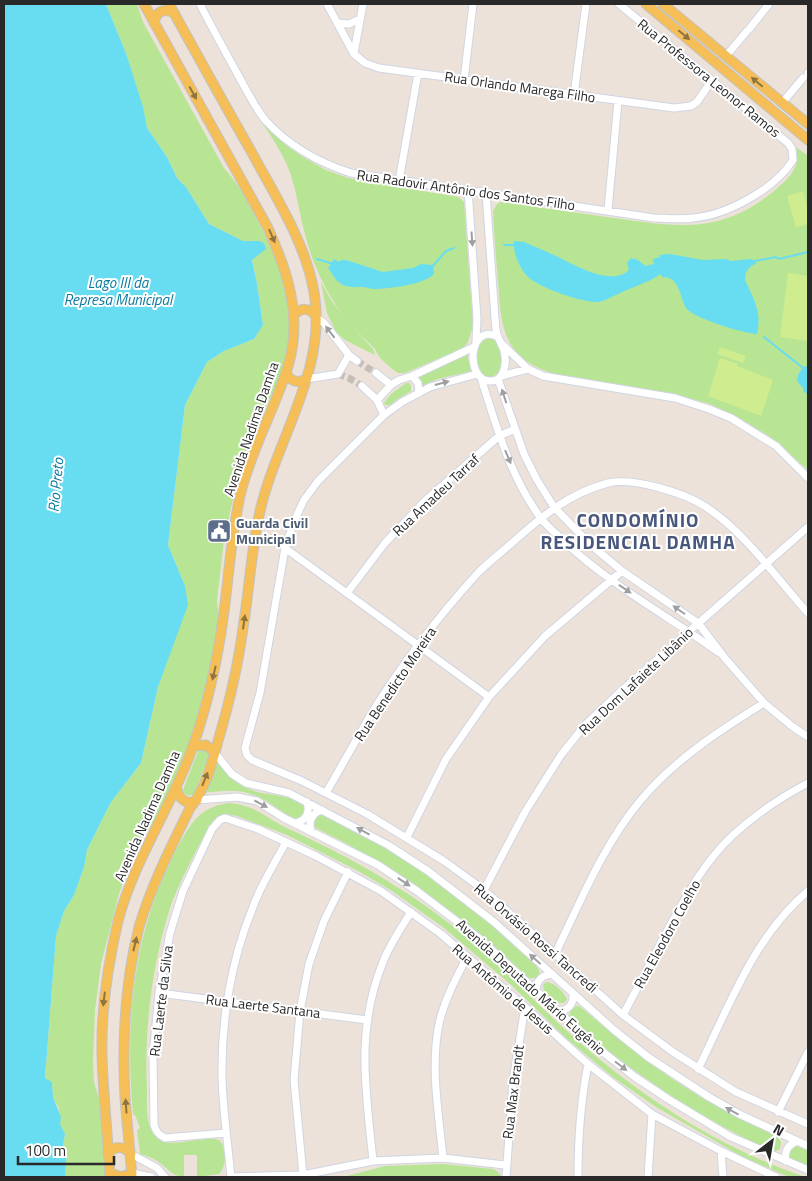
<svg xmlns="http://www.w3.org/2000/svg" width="812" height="1181" viewBox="0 0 812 1181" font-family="'Titillium Web',sans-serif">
  <rect width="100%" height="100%" fill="#ece2da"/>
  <!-- green -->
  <path fill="#b8e594" d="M106 4H137L143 22 224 168C238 183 246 199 255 216 278 258 299 307 287 355 282 377 272 392 264 412 263 416 264 419 263 423 261 431 256 440 252 448L247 449 235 490 224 540 217 601 219 617 213 663 203 704 190 745 175 781 154 824 142 838 131 861 119 894 101 964 95 1010 93 1062 94 1082 100 1102 106 1177H65L67 1150 63 1146 65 1134 59 1124V1109L53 1097 52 1083 45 1079 56 936 64 911 74 895 84 867 87 850 111 802 141 763 158 687 167 660 185 586 168 545 185 405 207 362 224 351 254 339 263 325 257 284 252 259 258 254 259 241H243L209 224 186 187 177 178 167 157 147 128 127 56Z
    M260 120 286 145 303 157 326 170 348 178 458 197 464 202 473 326 468 342 463 348 405 373H398L391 368 380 358 374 348 353 328 373 349 375 355 345 340 336 332 327 313 321 282 331 300 344 317C326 292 312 264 305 234 299 213 297 191 289 170 282 152 271 136 260 120Z
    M796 147 808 156V470L769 436 736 416 710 404 675 394 555 374C503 359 501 328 498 281 496 258 494 234 493 211L497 204 501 202C537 207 572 212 607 217 673 226 718 237 774 191 789 178 801 168 796 147Z
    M491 338C504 345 503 361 498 373L491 378C473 375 470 340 491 338Z
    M468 352V359L471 371 438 379 421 386 417 378Z
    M406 383H409L411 386V391L396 400 391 405H385L384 403 391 394Z
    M201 749 209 752 210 755 194 794C189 797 184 795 183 790L198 751Z
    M217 760C226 772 234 784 249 789 267 797 290 792 305 807L306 814 299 819 294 818C285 814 277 808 268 802 245 788 228 790 204 793Z
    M229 803C252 805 262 814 281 825 290 830 299 833 308 838 364 865 417 896 465 936 504 968 538 1006 576 1039 642 1098 722 1149 805 1177H789L741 1156 656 1107 614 1078 567 1039 510 984 444 928 392 891 360 872 287 835 237 816 226 814 220 816 214 820 209 826C196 852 181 878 171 905 152 964 144 1028 147 1089 147 1104 145 1126 156 1137 169 1151 202 1134 219 1140 227 1148 227 1166 219 1174L197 1177V1155H184V1177C172 1176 168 1169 160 1163 154 1158 147 1156 140 1154L137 1130 140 1128 135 1115H133C125 1025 132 936 174 854 188 828 197 807 229 803Z
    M319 814 323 815C373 840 423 868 467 904 482 916 496 929 510 942 518 948 541 965 540 975L537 978H529C464 916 396 867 316 828L313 824 315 816Z
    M546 982C554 982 564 992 567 999L564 1003H558L544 991 543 985Z
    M579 1006 645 1060 677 1082 707 1101 778 1137 781 1142 780 1149 773 1152C698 1117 634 1075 572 1020 567 1013 571 1006 579 1006Z
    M796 1146 808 1150V1166L793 1160 789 1156V1151Z
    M443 1164 493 1169 498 1172 502 1177H343L385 1166Z"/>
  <!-- pitch -->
  <path fill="#cfec8f" d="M803 191 808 209V224L796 227 787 196Z
    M788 273 808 276V341L780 337Z
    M720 347 746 356 743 363 717 354Z
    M720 358 738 364 737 366 773 380 761 416 708 396Z"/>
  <!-- water -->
  <path fill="#68ddf2" d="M4 4H106L127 56 143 107 147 128 167 157 177 178 186 187 209 224 243 241H259L264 243 266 249 252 260 257 284 263 325 254 339 224 351 207 362 185 405 168 545 185 586 188 605 158 687 141 763 111 802 87 850 84 867 74 895 64 911 56 936 45 1078 52 1082 53 1097 61 1117 60 1124 65 1134 63 1146 67 1150 65 1177H4Z
    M514 241 524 242C535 247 546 251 556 256 575 265 611 287 629 270L627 263 631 258 638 260 645 266 654 264 653 259 660 257V255L670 254 703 260 726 259 731 261 751 259 755 261 756 264C748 266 745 273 745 280 754 299 762 312 757 334 746 334 692 318 686 308 679 295 680 277 662 277L661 274C645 284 632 287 616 295 609 298 605 301 598 302 583 303 537 287 527 276 518 266 513 252 514 241Z
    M334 259 339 262 341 260H346L383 272 413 268 421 264 433 265 434 274C426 284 388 289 374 289 370 289 366 287 362 287 355 287 351 288 343 285 335 281 333 274 328 268Z
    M808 366V393L807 394 803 391V388L797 381 798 375 803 367Z"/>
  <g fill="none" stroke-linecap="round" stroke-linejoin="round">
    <!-- stream -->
    <path stroke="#68ddf2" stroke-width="2" d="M504 245H515
      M317 259 333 264
      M755 261 776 257 779 259 808 252
      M432 267 446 251 454 248
      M764 337 803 368"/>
    <!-- minor-tunnel -->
    <path stroke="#c5bdb7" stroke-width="7" stroke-dasharray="7 3.5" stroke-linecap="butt" d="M357 361 376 373
      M338 374 349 378 362 386"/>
    <defs>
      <path id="minor" d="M200 4C212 28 225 51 238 75 247 91 255 108 266 121 289 146 320 163 351 173L654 218C667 218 680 220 693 218 727 215 775 189 793 160L792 149 788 143 619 4
        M327 4 354 54 365 63 379 68 674 108 691 106 697 102 712 80
        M337 23 349 24 360 19
        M750 28 769 4
        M354 53 363 4
        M726 56 747 31
        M808 74V73
        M464 80 473 4
        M574 95 586 4
        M782 103 803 78
        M399 181 418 73
        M468 190 477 318 476 342
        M486 193 495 318C496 324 495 332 498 337 500 342 503 346 504 351 507 362 505 382 490 381 464 380 469 321 498 337
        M608 210 618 101
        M502 344 528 369 543 376 675 398 709 409 731 418 776 446 808 478
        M349 355 357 361
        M376 373 391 385
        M477 374 430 387 402 402 384 415 318 481 304 500 295 519 285 548 260 693 245 748 247 755 252 760 302 781 367 814 444 861 484 890 623 1015 673 1052 736 1092 808 1124
        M412 376 418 383 419 393
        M501 376 528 369
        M481 378C496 425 510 476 540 517 547 527 558 535 567 544 612 586 668 616 718 652
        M306 379 338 374 349 355 324 323 316 317
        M498 379 524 454 537 480 554 507 591 545 622 571 698 623 724 657 764 703 793 727 808 737
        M362 386 377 400 384 415
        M377 400 391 385 399 380 412 376 474 347
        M285 548 489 697
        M347 593 385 543 425 501 499 436 515 429
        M215 753 232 774 246 783 289 793 388 845 428 871 494 922 614 1030 648 1057 709 1097 739 1114 808 1146
        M326 793C341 767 356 740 371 714 402 664 437 618 476 575 487 563 501 553 513 542 542 516 570 493 608 483 633 477 685 493 706 507 746 533 776 578 808 613
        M197 800 237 797 257 801 284 818 378 865 417 891 480 939 599 1049 635 1077 668 1099 731 1137 808 1170
        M296 823C307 820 310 812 307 802
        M311 831C308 820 312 813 322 810
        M407 837 446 759 489 697 545 636 622 571
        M484 890 525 812 561 755 585 725 619 693 808 527
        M555 954C580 903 603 845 640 801 674 760 719 731 764 703
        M536 991C536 981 542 975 552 974
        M159 993 367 1020
        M558 1011C568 1011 574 1004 573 994
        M623 1015C637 988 652 960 666 933 685 898 703 863 733 835 755 815 781 797 808 783
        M698 1069C729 1007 754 936 808 891
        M778 1112 808 1052
        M226 1133 165 1138C159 1135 156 1132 154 1125L153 1056 159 993 170 933 183 891 212 829 220 820 225 818 258 829 316 856 381 891 441 934 525 1007 588 1064 652 1114 721 1151 776 1177
        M721 1151 723 1177
        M131 1154 157 1168 165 1177
        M443 1158C439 1115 430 1068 439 1024 444 1001 456 978 467 957
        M373 1161C366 1091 355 1031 383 962 390 944 401 928 411 912
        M786 1161C784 1151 788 1145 797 1141
        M132 1173 151 1177
        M303 1175 294 1080 300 1011 309 964 324 921 348 872
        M231 1177C228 1145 223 1111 222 1078 221 1021 231 960 253 907 261 884 275 863 286 842
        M231 1177 303 1175 373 1161 443 1158 505 1165
        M506 1177 513 1081 525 1007
        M578 1177C578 1137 580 1104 588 1064
        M648 1177 652 1114"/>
      <path id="major" d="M646 4 808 140
        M663 4 808 124
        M154 23C156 11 165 7 175 14
        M293 316C301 307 310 307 316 317
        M286 372C289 381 298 384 306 379
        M193 746 206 745 215 753
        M177 789C178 799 188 806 197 800
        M108 1154C115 1145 124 1146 131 1154
        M110 1173 121 1177 132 1173
        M110 1177C108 1136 103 1095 102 1054 101 1009 108 964 118 921 134 860 171 808 192 749 207 707 217 663 223 619 229 577 231 533 241 492 249 460 264 429 276 399 283 381 291 362 293 342 298 302 284 264 268 228L144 4
        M132 1177C130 1151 127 1124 125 1098 122 1041 125 982 139 927 151 886 171 847 190 808 205 790 212 764 218 741 229 704 238 666 243 628 249 591 251 553 259 516 274 442 328 372 314 292 305 241 275 196 251 151 223 102 196 53 169 4"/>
    </defs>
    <!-- minor casing -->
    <use href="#minor" stroke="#cfd5e2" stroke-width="9"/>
    <!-- major casing -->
    <use href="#major" stroke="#c3c3c3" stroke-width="11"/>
    <!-- minor -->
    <use href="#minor" stroke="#fff" stroke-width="7"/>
    <!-- major -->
    <use href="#major" stroke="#f5be56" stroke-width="9"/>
  </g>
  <!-- one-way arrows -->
  <defs><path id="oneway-solid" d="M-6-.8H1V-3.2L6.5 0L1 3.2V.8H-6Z" transform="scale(1.25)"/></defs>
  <g fill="#8f7440">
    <use href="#oneway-solid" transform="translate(684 35) rotate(40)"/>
    <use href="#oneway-solid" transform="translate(757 82) rotate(-140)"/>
    <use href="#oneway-solid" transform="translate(193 93) rotate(61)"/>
    <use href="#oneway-solid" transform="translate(272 236) rotate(66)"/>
    <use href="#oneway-solid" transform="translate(244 622) rotate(-82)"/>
    <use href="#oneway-solid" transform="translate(214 673) rotate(103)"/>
    <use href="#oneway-solid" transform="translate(205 779) rotate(-68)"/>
    <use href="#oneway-solid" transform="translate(135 944) rotate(-77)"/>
    <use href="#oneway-solid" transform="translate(104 999) rotate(97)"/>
    <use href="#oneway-solid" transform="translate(126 1106) rotate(-94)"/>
  </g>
  <g fill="#9f9f9f">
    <use href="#oneway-solid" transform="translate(472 239) rotate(86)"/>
    <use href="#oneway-solid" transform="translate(330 332) rotate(-128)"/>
    <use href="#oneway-solid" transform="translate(442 383) rotate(-15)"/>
    <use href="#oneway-solid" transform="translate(504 396) rotate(-108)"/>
    <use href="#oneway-solid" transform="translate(508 457) rotate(67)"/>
    <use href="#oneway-solid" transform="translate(625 589) rotate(34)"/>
    <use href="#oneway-solid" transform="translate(679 610) rotate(-145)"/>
    <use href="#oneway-solid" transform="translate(261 804) rotate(28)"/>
    <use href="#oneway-solid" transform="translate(363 831) rotate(-151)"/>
    <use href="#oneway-solid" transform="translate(404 882) rotate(33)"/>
    <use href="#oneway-solid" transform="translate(535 959) rotate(-138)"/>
    <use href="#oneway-solid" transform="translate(621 1066) rotate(37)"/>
    <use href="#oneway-solid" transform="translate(732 1111) rotate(-151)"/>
  </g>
  <!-- icons -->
  <defs>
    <symbol id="civic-square" viewBox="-11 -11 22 22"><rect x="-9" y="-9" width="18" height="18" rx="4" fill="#5c6f8a" stroke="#fff"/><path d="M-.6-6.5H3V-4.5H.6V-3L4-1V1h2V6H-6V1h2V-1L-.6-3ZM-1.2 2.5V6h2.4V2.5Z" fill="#fff"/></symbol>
  </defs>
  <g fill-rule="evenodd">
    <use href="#civic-square" x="205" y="517" width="28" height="28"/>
  </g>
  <g text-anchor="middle" stroke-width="4" stroke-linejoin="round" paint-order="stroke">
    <!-- street labels -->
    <g font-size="14" fill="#292929" stroke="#fff">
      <text transform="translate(709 78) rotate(39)" y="5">Rua Professora Leonor Ramos</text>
      <text transform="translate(520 87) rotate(8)" y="5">Rua Orlando Marega Filho</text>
      <text transform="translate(466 190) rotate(8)" y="5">Rua Radovir Antônio dos Santos Filho</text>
      <text transform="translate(251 429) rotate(-71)" y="5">Avenida Nadima Damha</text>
      <text transform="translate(436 495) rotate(-43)" y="5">Rua Amadeu Tarraf</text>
      <text transform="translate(636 681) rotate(-43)" y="5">Rua Dom Lafaiete Libânio</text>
      <text transform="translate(395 684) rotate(-56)" y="5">Rua Benedicto Moreira</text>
      <text transform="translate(147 816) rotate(-66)" y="5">Avenida Nadima Damha</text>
      <text transform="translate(667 934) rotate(-61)" y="5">Rua Eleodoro Coelho</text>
      <text transform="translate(536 938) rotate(41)" y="5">Rua Orvásio Rossi Tancredi</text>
      <text transform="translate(531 987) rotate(42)" y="5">Avenida Deputado Mário Eugênio</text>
      <text transform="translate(503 989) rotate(41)" y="5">Rua Antômio de Jesus</text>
      <text transform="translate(161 1001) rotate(-83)" y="5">Rua Laerte da Silva</text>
      <text transform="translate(263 1006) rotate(7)" y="5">Rua Laerte Santana</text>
      <text transform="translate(513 1092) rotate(-83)" y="5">Rua Max Brandt</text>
    </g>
    <!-- service labels -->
    <g font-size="14" font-weight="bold" fill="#4e5e75" stroke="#fff" text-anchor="start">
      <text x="236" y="528">Guarda Civil<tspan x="236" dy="16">Municipal</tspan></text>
    </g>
    <!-- water labels -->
    <g font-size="15" font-style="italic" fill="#097a9d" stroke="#fff">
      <text x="118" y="288">Lago III da<tspan x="118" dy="17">Represa Municipal</tspan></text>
      <text transform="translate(56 485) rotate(-85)" y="5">Rio Preto</text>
    </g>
    <!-- district labels -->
    <g font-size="19" font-weight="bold" letter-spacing="1" fill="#48577b" stroke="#fff">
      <text x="638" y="527">CONDOMÍNIO<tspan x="638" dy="22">RESIDENCIAL DAMHA</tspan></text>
    </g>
  </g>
  <!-- border -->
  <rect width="812" height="1181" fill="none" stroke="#292929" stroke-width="10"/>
  <!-- north arrow -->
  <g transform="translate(772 1141) rotate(31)" stroke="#ffffff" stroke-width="4" paint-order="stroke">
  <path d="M0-4L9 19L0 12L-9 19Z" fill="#292929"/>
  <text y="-8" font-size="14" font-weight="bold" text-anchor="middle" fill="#292929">N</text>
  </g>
  <!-- scale -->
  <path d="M18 1156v8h96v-8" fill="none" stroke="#292929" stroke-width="2.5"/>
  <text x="25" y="1156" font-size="15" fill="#292929" stroke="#ffffff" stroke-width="4" paint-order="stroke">100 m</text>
</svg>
